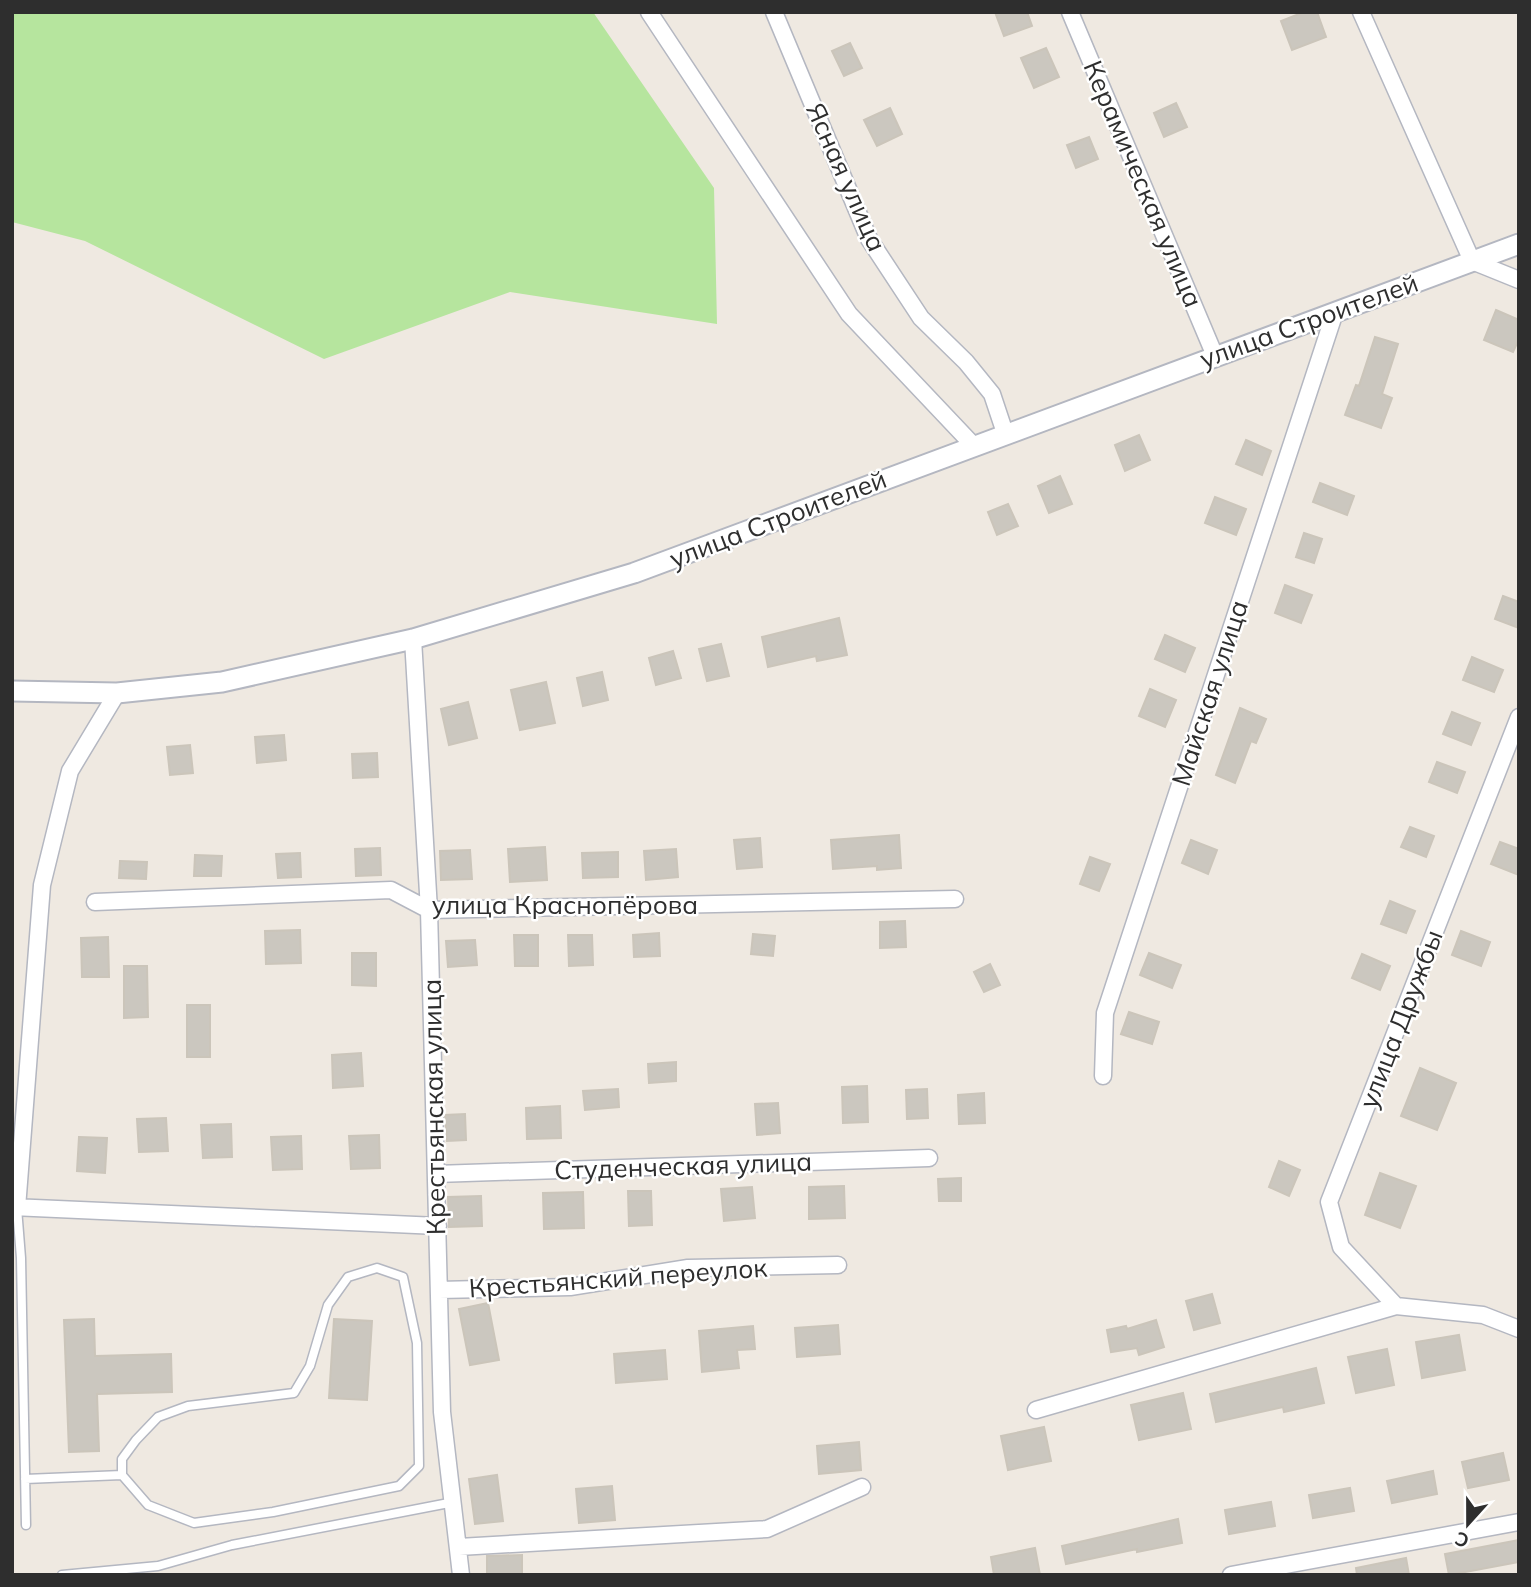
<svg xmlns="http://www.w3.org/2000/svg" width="1531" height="1587" viewBox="0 0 1531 1587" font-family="Mulish,sans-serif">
  <rect width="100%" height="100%" fill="#efe9e1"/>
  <!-- green -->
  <path fill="#b6e59e" d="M12 12H593L714 188 717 324 510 292 324 359 85 241 12 222Z"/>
  <!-- building -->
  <path fill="#cbc7bf" stroke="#cbc5ba" stroke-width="2" d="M995 12H1027L1032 26 1004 36Z
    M1304 12H1317L1326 37 1292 50 1281 21Z
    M850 43 862 68 844 76 832 51Z
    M1046 48 1059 77 1034 88 1021 58Z
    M1176 103 1187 127 1164 137 1154 113Z
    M890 108 902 134 877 146 864 120Z
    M1089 137 1098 159 1076 168 1067 145Z
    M1496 310 1519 320V339L1513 352 1484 340Z
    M1375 337 1398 344 1382 394 1392 398 1381 428 1345 415 1356 385 1359 386Z
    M1139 435 1150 460 1125 471 1115 445Z
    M1246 440 1271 451 1262 475 1236 464Z
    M1060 476 1072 504 1049 513 1038 486Z
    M1320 483 1354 496 1347 515 1313 502Z
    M1215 497 1246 509 1236 535 1205 523Z
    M1008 504 1018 526 997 535 988 512Z
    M1304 533 1322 539 1314 563 1296 557Z
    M1285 585 1312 595 1301 623 1275 613Z
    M1503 596 1519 602V628L1495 619Z
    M839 618 847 655 817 661 816 656 768 667 762 637Z
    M1165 635 1195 648 1185 672 1155 659Z
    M721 644 729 676 707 681 699 649Z
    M673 651 681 678 656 685 649 658Z
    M1472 657 1503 670 1494 692 1463 680Z
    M602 672 608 700 583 706 577 678Z
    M546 682 555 723 520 730 511 690Z
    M1150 689 1176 700 1165 727 1139 716Z
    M468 702 477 738 449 745 441 709Z
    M1240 708 1266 719 1256 743 1251 741 1235 783 1216 775Z
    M1452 712 1480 723 1471 745 1443 734Z
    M284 735 286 760 257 763 255 737Z
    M190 745 193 773 170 775 167 747Z
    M377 753 378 777 353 778 352 754Z
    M1437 762 1465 772 1457 793 1429 782Z
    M1410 827 1434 836 1426 857 1401 847Z
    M899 835 901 868 877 870V866L833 869 831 840Z
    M760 838 762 867 737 869 734 840Z
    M1191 840 1217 850 1208 874 1182 863Z
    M1500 842 1519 849V875L1491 864Z
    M545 847 547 880 510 882 508 849Z
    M380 848 381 875 356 876 355 849Z
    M676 849 678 877 646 880 644 851Z
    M470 850 472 879 441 880 440 851Z
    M618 852V877L583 878 582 853Z
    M300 853 301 877 278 878 276 854Z
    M195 855 222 856 221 876H194Z
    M1090 857 1110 864 1099 891 1080 884Z
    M120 861 147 862 146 879 119 878Z
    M1390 901 1415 911 1406 933 1381 924Z
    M905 921 906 947 880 948V922Z
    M300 930 301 963 266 964 265 931Z
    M1461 931 1490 942 1481 966 1452 955Z
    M659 933 660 956 634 957 633 935Z
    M753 934 775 936 773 956 751 954Z
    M514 935H538V966H515Z
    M568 935H592L593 965 569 966Z
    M108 937 109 977H82L81 938Z
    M475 940 477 965 448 967 446 941Z
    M352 953H376V986L352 985Z
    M1149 953 1181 965 1172 988 1140 975Z
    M1362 954 1390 966 1380 990 1352 978Z
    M990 964 1000 985 984 992 974 972Z
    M124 966H147L148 1017 124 1018Z
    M187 1005H210V1057H187Z
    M1129 1012 1159 1022 1152 1044 1121 1034Z
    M361 1053 363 1086 333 1088 332 1055Z
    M676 1062V1081L649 1083 648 1064Z
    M1420 1068 1456 1083 1437 1130 1401 1116Z
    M867 1086 868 1122 843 1123 842 1087Z
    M618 1089 619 1107 585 1110 583 1091Z
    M927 1089 928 1118 907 1119 906 1090Z
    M984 1093 985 1123 959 1124 958 1095Z
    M778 1103 780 1133 757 1135 755 1104Z
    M560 1106 561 1138 527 1139 526 1108Z
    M465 1114 466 1140 447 1141 445 1115Z
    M166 1118 168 1151 139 1152 137 1119Z
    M231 1124 232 1157 203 1158 201 1125Z
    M379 1135 380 1168 351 1169 349 1136Z
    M301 1136 302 1169 273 1170 271 1137Z
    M79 1137 107 1138 105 1173 77 1171Z
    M1279 1161 1300 1170 1289 1196 1269 1187Z
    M1380 1173 1416 1186 1400 1228 1365 1215Z
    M961 1178V1201H939L938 1179Z
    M844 1186 845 1218 809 1219V1187Z
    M752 1187 755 1218 724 1221 721 1189Z
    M628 1191H651L652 1225 629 1226Z
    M583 1192 584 1228 544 1229 543 1193Z
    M481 1196 482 1226 449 1227 448 1197Z
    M1212 1294 1220 1323 1194 1330 1186 1301Z
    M488 1303 499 1360 470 1365 459 1309Z
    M94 1319 95 1356 171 1354 172 1392 97 1394 99 1451 69 1452 64 1320Z
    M334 1319 372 1321 367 1400 329 1398Z
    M1156 1320 1164 1347 1139 1355 1137 1348 1111 1352 1107 1330 1126 1326 1127 1329Z
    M838 1325 840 1354 797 1357 795 1328Z
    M753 1326 755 1349 737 1350 739 1368 702 1372 699 1331Z
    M1459 1335 1465 1370 1422 1378 1416 1342Z
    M1387 1349 1394 1385 1356 1393 1348 1357Z
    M665 1350 667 1379 616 1383 614 1354Z
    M1316 1368 1324 1403 1284 1412 1283 1407 1216 1422 1210 1394Z
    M1183 1393 1191 1429 1139 1440 1131 1405Z
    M1044 1427 1051 1461 1008 1470 1001 1436Z
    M859 1442 861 1470 819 1474 817 1446Z
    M1503 1453 1509 1480 1468 1488 1462 1462Z
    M1433 1471 1437 1494 1392 1503 1387 1481Z
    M497 1475 503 1521 475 1524 469 1479Z
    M612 1486 615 1520 579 1523 576 1489Z
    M1350 1488 1354 1511 1313 1518 1309 1495Z
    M1271 1502 1275 1526 1229 1534 1225 1510Z
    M1178 1519 1182 1543 1137 1552V1549L1066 1564 1062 1546Z
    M1519 1540V1562L1449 1575 1445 1554Z
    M1035 1548 1040 1575H994L991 1557Z
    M522 1555V1575H487V1556Z
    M1406 1558 1409 1575H1357L1356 1568Z"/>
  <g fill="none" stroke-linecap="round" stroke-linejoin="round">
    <defs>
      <path id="service" d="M17 1208 21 1258 26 1525
        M377 1268 403 1277 417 1343 419 1466 399 1486 273 1512 194 1523 148 1505 122 1475V1459L136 1440 158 1417 188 1406 294 1393 310 1366 328 1305 348 1277Z
        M25 1479 122 1475
        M62 1575 158 1566 232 1545 454 1502"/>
      <path id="minor" d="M649 12 849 314 973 445
        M774 12 869 239 921 318 966 362 992 394 1005 433
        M1070 12 1215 356
        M1361 12 1472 261 1519 280
        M413 639 429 910 442 1412 461 1575
        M1519 717 1329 1202 1341 1247 1396 1306 1483 1315 1519 1329
        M95 902 391 890 429 910 955 899
        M1103 1076 1105 1013 1335 312
        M436 1174 929 1158
        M12 1207 438 1226
        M17 1208 42 885 70 771 117 693
        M439 1290 570 1287 688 1268 838 1265
        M1036 1410 1396 1306
        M459 1547 767 1529 862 1487
        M1231 1575 1519 1522"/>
      <path id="tertiary" d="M12 691 117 693 222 682 413 639 634 573 1519 244"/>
    </defs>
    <!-- service casing -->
    <use href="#service" stroke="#b4b7c1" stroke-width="11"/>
    <!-- minor casing -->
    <use href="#minor" stroke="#b4b7c1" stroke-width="19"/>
    <!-- tertiary casing -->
    <use href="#tertiary" stroke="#b4b7c1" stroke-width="23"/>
    <!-- service -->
    <use href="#service" stroke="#fff" stroke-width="8"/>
    <!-- minor -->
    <use href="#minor" stroke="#fff" stroke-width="16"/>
    <!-- tertiary -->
    <use href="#tertiary" stroke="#fff" stroke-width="19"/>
  </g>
  <g text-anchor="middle" stroke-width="5" stroke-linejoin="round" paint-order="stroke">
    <!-- street labels -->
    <g font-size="26" fill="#2e2e2e" stroke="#fff">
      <text transform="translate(846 177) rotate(66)" y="9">Ясная улица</text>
      <text transform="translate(1143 184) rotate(67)" y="9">Керамическая улица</text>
      <text transform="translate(1309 321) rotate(-20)" y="9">улица Строителей</text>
      <text transform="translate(778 519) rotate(-21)" y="9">улица Строителей</text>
      <text transform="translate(1210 693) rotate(-72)" y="9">Майская улица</text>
      <text x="565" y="914">улица Краснопёрова</text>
      <text transform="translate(1401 1019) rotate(-69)" y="9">улица Дружбы</text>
      <text transform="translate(434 1107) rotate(-91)" y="9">Крестьянская улица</text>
      <text transform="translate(683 1166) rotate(-2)" y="9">Студенческая улица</text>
      <text transform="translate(618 1278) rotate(-4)" y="9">Крестьянский переулок</text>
    </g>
  </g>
  <!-- border -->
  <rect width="1531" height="1587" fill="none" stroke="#2e2e2e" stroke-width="28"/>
  <!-- north arrow -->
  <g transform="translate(1468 1524) rotate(201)" stroke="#ffffff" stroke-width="5" paint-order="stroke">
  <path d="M0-5L12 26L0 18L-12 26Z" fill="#2e2e2e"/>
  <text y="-10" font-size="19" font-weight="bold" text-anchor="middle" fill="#2e2e2e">С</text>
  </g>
</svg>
